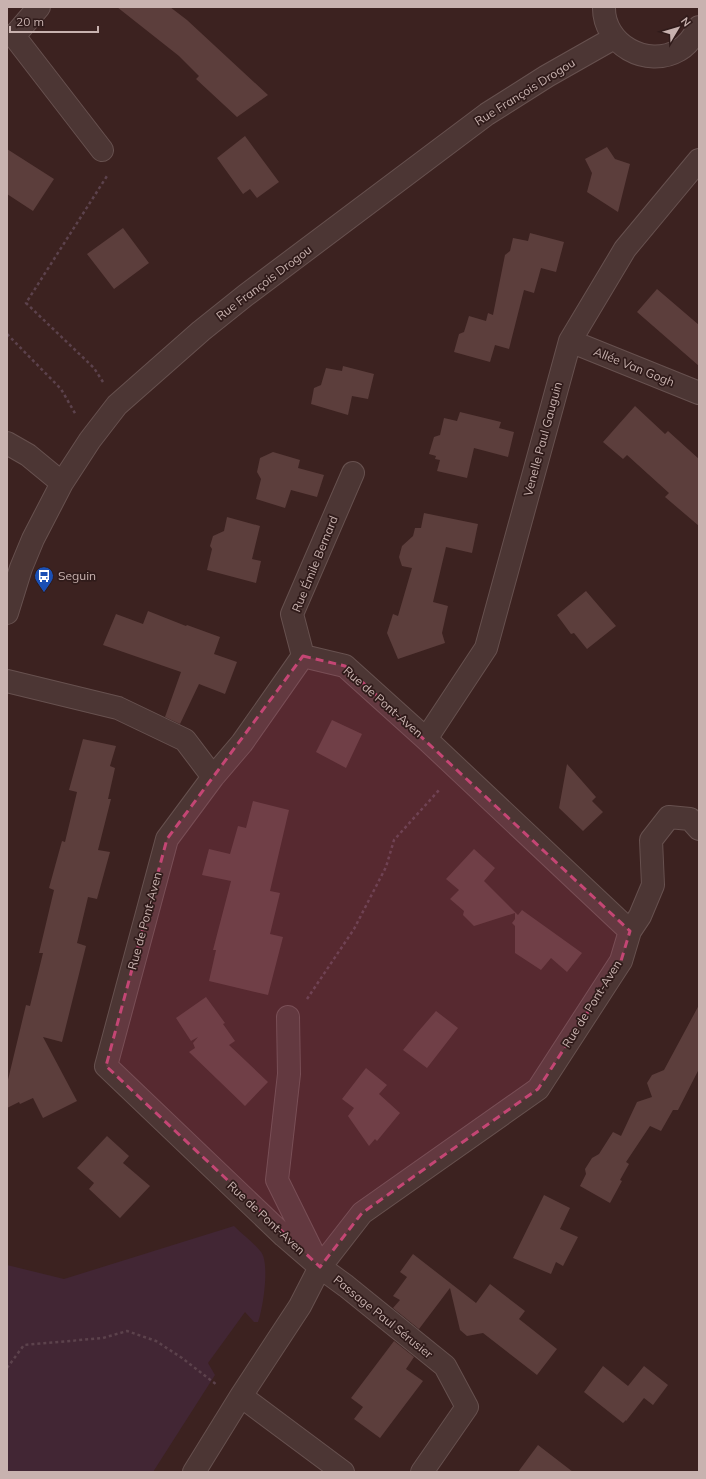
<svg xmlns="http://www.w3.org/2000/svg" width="706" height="1479" viewBox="0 0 706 1479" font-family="Mulish,sans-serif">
  <rect width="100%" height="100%" fill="#3c2220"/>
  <!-- green -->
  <path fill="#422634" d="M234 1226C243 1235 254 1243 261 1252 270 1263 263 1309 258 1322H254L245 1312 208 1363 215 1375 153 1472H7V1265L64 1279Z"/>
  <!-- building -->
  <path fill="#5c3e3c" d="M117 7H170L187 20 268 95 237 117 196 79 199 76 179 56Z
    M245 136 279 182 257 198 250 189 243 194 217 158Z
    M607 147 615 159 630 164 618 212 587 192 592 173 585 159Z
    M7 149 54 179 33 211 7 194Z
    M123 228 149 263 114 289 87 254Z
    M530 233 564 242 556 272 541 268 534 293 524 290 509 349 495 345 490 362 454 352 459 334 464 332 469 316 486 321 488 313 493 315 505 255 510 251 513 238 528 241Z
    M657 289 699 325V366L637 312Z
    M343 366 374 374 368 399 352 396 348 415 311 404 314 388 321 385 326 368 342 371Z
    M635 406 665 434 668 431 699 459V526L665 497 669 493 627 455 623 459 603 442Z
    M460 412 501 422 499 428 514 432 508 457 474 448 467 478 437 471 440 460 435 459 436 456 429 454 434 437 440 435 444 418 457 421Z
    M273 452 300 460 298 468 324 475 317 497 291 490 285 508 256 499 261 479 257 472 260 458Z
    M424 513 478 524 472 553 446 547 433 602 448 606 442 633 445 643 398 659 387 633 393 614 398 616 412 568 402 566 399 557 402 546 413 536 415 528H421Z
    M227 517 260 526 252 559 261 561 256 583 207 570 212 549 210 546 213 536 224 531Z
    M586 591 616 626 587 649 574 633 571 634 557 615Z
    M148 611 186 626 187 625 220 637 214 654 237 662 225 694 199 684 180 724 165 717 181 672 103 645 116 614 143 624Z
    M332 720 362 734 346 768 316 752Z
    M83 739 116 746 110 766 115 768 108 799H111L98 850 110 852 97 899 88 897 77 943 86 946 62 1042 43 1037 77 1101 43 1118 33 1098 20 1104 19 1102 7 1108V1084L26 1005 30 1006 43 953H39L54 890 49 888 62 841 65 842 77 792 69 790Z
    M567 764 596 797 592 801 603 812 583 831 559 808Z
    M253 801 289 810 270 891 280 893 270 934 283 937 268 995 209 981 216 950H213L231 881 202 875 209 849 230 854 238 826 246 828Z
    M474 849 495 868 484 881 518 915 522 910 582 953 567 972 551 958 541 970 515 953V926L512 923 515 919V913L474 926 463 915 464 911 450 899 459 890 446 879Z
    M206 997 225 1023 223 1024 235 1041 229 1045 268 1082 245 1106 189 1052 195 1048 193 1043 198 1037 191 1041 176 1018Z
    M699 1005V1069L678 1110H673L661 1131 650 1126 626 1162 629 1164 620 1180 622 1181 610 1203 580 1186 586 1174 585 1169 592 1158 599 1154 613 1132 621 1136 637 1102 652 1097 647 1083 652 1075 664 1070Z
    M436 1011 458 1028 427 1068 403 1050 417 1033Z
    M366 1068 387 1085 379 1094 400 1113 377 1141 375 1139 369 1146 348 1116 354 1108 342 1099Z
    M107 1136 129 1156 123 1163 150 1186 120 1218 89 1189 94 1183 77 1168Z
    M544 1195 570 1208 560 1229 578 1237 563 1266 556 1262 551 1274 513 1258Z
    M413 1254 476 1303 490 1284 525 1311 519 1319 557 1349 537 1375 483 1333 467 1336 460 1330 450 1288 419 1329 393 1308 400 1300 393 1296 407 1277 400 1272Z
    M394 1341 414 1357 406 1369 423 1381 380 1438 354 1419 363 1407 351 1398Z
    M603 1366 628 1386 644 1366 668 1385 653 1405 644 1398 626 1421V1420L623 1423 584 1392Z
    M538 1445 573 1472H518Z"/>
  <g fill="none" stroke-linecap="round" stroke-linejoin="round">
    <defs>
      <path id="minor" d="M39 7 14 36 102 150
        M604 7C603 44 647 69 679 50 688 45 694 36 699 27
        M570 341 699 393
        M7 443 28 455 62 483
        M7 613 21 568 33 539 62 483 90 440 117 405 201 331 246 295 487 114 547 76 614 38
        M303 656 242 743 213 777 167 839 106 1066 284 1236 320 1267 346 1286 445 1366 467 1407 422 1472
        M303 656 345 666 426 739 630 931
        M303 656 292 614 353 473
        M7 681 118 708 185 740 213 777
        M426 739 486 648 570 341 625 249 699 160
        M288 1017 289 1074 277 1180 316 1259
        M241 1396 343 1472
        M194 1472 241 1396 300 1306 320 1267 362 1213 538 1089 621 961 630 931 640 916 653 885 651 840 669 817 690 819 699 829"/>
    </defs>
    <!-- minor casing -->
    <use href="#minor" stroke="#67514f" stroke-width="24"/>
    <!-- path -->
    <path stroke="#5c424c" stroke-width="2.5" stroke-dasharray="3 3" stroke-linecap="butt" d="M7 334 61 389 76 415
      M103 382 94 368 26 303 107 176
      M307 999 354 929 386 867 394 840 440 789
      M7 1368 24 1345 103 1338 127 1331 156 1341 182 1358 217 1385"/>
    <!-- minor -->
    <use href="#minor" stroke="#4c3634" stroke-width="22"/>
  </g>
  <!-- marked area -->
  <path fill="#c44674" fill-opacity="0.2" stroke="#c44674" stroke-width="3" stroke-dasharray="8 5" stroke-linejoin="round" d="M303 656 345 666 630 931 621 961 538 1089 362 1213 320 1267 106 1066 167 839Z"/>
  <!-- icons -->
  <defs>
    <symbol id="bus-pin" viewBox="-11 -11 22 30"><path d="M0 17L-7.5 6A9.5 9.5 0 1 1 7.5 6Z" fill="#1a4fb4" stroke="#301b1a"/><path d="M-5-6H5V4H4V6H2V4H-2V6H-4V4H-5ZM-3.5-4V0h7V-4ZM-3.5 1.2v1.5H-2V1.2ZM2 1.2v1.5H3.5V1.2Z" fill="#fff"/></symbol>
  </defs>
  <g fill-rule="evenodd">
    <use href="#bus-pin" x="33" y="565" width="22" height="30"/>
  </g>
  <g text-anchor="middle" stroke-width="3.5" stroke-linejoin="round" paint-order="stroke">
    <!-- street labels -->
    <g font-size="12" fill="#c8b2af" stroke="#301b1a">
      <text transform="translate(525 92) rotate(-32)" y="4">Rue François Drogou</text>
      <text transform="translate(264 283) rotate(-37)" y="4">Rue François Drogou</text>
      <text transform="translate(634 367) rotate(22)" y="4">Allée Van Gogh</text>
      <text transform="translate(543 439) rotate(-75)" y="4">Venelle Paul Gauguin</text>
      <text transform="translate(315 564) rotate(-68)" y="4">Rue Émile Bernard</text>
      <text transform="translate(383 702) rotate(41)" y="4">Rue de Pont-Aven</text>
      <text transform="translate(145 921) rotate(-75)" y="4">Rue de Pont-Aven</text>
      <text transform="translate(592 1004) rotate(-58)" y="4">Rue de Pont-Aven</text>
      <text transform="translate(266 1218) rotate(43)" y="4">Rue de Pont-Aven</text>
      <text transform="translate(383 1317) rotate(39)" y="4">Passage Paul Sérusier</text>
    </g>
    <!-- poi labels -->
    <g font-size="12" fill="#c8b2af" stroke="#301b1a" text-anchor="start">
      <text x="58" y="580">Seguin</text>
    </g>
  </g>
  <!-- border -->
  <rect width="706" height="1479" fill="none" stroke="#c8b2af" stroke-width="16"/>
  <!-- north arrow -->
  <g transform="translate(678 28) rotate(52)" stroke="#301b1a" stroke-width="3" paint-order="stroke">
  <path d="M0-3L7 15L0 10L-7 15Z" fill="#c8b2af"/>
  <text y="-6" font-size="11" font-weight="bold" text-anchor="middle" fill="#c8b2af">N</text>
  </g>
  <!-- scale -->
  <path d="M10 26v6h88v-6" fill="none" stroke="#c8b2af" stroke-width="2"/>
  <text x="16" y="26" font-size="12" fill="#c8b2af" stroke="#301b1a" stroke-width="3" paint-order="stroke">20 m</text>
</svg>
